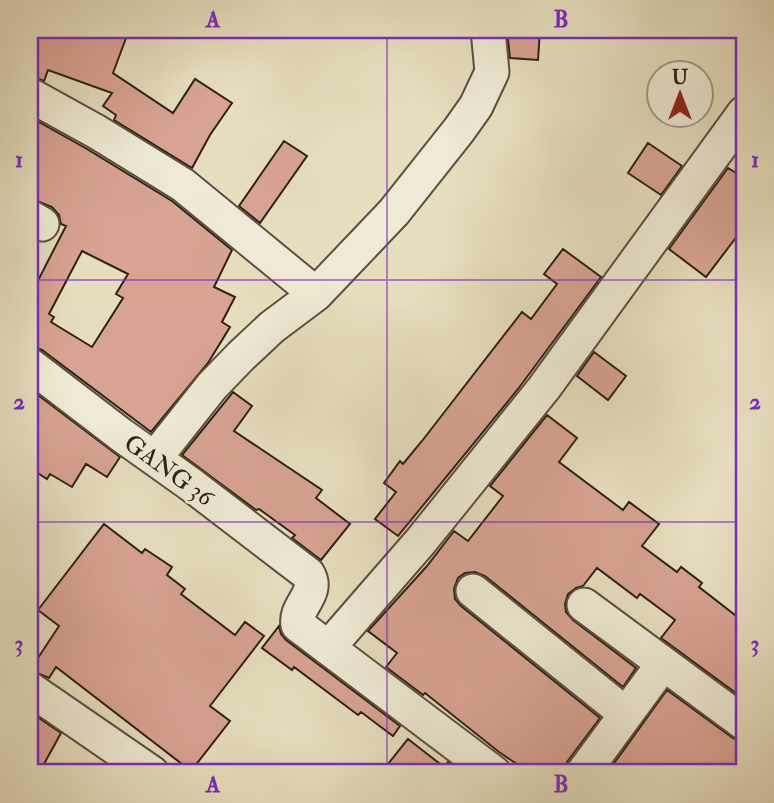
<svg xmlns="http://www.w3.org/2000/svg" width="774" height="803" viewBox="0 0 774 803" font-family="'IM FELL Double Pica',serif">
  <rect width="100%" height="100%" fill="#e7debf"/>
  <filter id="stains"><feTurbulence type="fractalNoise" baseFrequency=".00286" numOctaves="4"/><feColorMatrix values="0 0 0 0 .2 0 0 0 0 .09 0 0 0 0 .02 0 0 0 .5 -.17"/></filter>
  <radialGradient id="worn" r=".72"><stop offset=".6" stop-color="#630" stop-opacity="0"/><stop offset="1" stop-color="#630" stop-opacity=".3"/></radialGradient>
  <!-- building -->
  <path fill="#d8a393" stroke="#2b2115" stroke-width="2" fill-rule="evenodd" d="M30 30H129L113 73 173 113 195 79 232 103 210 135 192 168 114 120 116 115 103 106 112 93 48 70 44 81 30 76Z
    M507 30H540L538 60 510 58Z
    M30 117 87 149 172 201 232 250 214 287 235 297 222 322 230 327 208 363 151 432 42 350 30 346V296L66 226 61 224 59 215 52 207 30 198ZM82 251 128 274 116 294 123 298 92 347 51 322 54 317 49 314Z
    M284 141 307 156 260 223 239 206Z
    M648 143 682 166 661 195 628 173Z
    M728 168 744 178V227L706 277 669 249Z
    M563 249 601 277 518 389 398 536 375 519 396 492 384 483 400 461 403 464 422 441 522 312 531 319 557 284 544 274Z
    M594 352 626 376 608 400 577 376Z
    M30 389 120 457 107 477 86 464 72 487 50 474 47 479 30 468Z
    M233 392 252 406 234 431 322 490 316 498 350 524 321 560 292 538 295 535 259 509 256 510 182 455Z
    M547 415 577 438 559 462 623 510 629 502 659 524 642 546 677 572 681 567 702 583 699 587 744 622V699L661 638 675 620 640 594 637 598 597 568 583 586 576 588 568 594 565 604 566 612 573 620 636 668 623 687 485 576 475 572 465 573 458 578 454 589 455 599 461 606 600 718 567 762 564 773H530L499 752 425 693 423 695 386 667 397 653 368 631 427 566 454 531 468 541 503 496 490 486Z
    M104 524 142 553 145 549 172 567 167 575 185 589 181 594 235 635 245 622 264 636 210 706 230 721 191 771 56 667 49 678 30 670 59 626 38 610Z
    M279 626 281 634 286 640 400 726 393 736 361 712 358 715 294 667 292 670 262 648Z
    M667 690 733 738 744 742V773H607Z
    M30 712 61 733 39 773H30Z
    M408 739 444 767 448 762 462 773H400L388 764Z"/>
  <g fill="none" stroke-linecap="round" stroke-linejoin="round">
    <defs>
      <path id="minor" d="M30 95 97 132 183 185 316 294
        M30 217 42 224
        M30 365 120 434 193 486 308 574C320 594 294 606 298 625L494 773
        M155 458 212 386 241 356 272 327 316 294 394 212 459 130 476 106 492 72 488 30
        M473 591 626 714
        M584 605 744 723
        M328 648 421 541 544 388 744 113
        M30 689 152 773
        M583 773 663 664"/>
    </defs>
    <!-- minor casing -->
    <use href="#minor" stroke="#5a5040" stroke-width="37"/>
    <!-- minor -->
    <use href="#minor" stroke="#efead5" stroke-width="33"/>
  </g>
  <!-- grid -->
  <path fill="none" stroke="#7b2cbf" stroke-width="2" stroke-opacity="0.55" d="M387 30V773M30 280H744M30 522H744"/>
  <g text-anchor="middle" stroke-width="5" stroke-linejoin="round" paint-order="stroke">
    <!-- street labels -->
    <g font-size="24" fill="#2b2115" stroke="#efead5">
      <text transform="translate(169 470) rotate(36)" y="8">GANG 36</text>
    </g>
  </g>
  <!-- margin -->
  <rect width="774" height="803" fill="none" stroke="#e7debf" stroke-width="77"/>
  <!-- north arrow -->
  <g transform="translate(680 94)"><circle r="33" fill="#efead5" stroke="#a19a88" stroke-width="2"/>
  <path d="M0-5L12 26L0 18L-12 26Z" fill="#8f2418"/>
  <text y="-10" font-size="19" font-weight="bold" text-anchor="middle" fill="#2b2115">U</text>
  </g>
  <rect x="38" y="38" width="698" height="726" fill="none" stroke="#7b2cbf" stroke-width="2.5"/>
  <g font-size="23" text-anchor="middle" font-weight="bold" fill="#7b2cbf">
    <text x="213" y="27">A</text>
    <text x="561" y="27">B</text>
    <text x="19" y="167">1</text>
    <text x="755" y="167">1</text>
    <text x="19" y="409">2</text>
    <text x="755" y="409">2</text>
    <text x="19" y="651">3</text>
    <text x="755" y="651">3</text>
    <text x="213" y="792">A</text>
    <text x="561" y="792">B</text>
  </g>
  <rect width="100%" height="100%" filter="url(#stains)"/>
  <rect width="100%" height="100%" fill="url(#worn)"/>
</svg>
